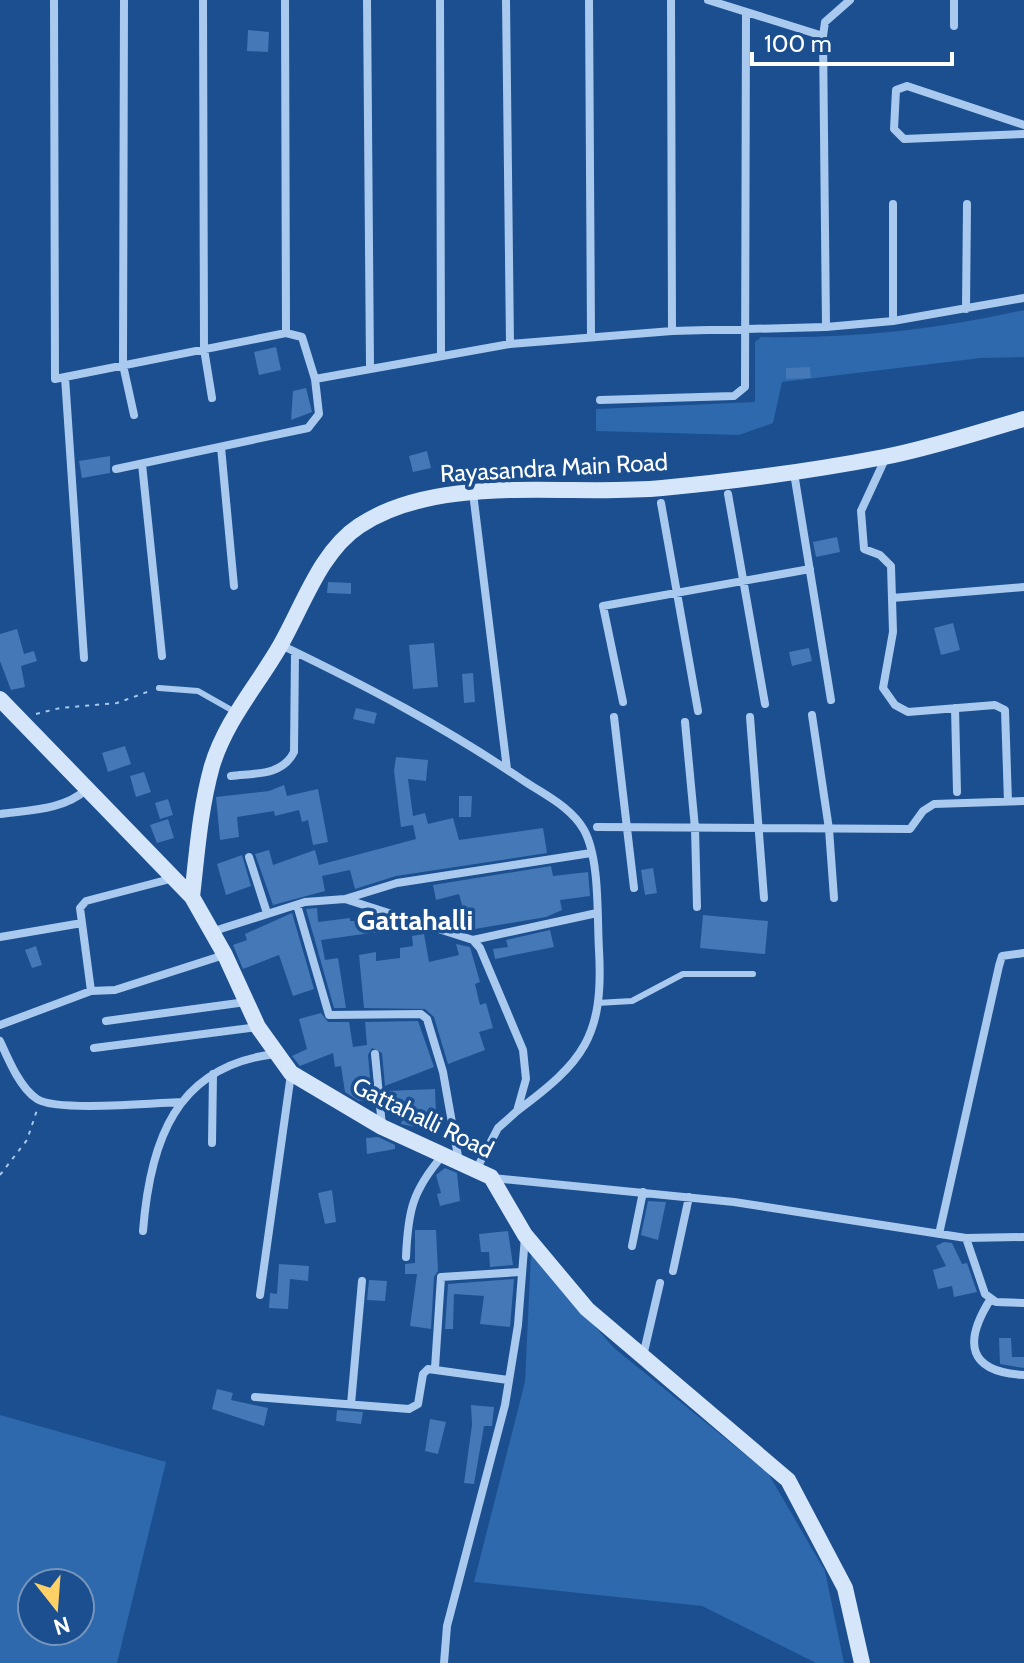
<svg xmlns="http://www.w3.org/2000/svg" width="1024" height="1663" viewBox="0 0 1024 1663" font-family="Cabin,sans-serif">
  <rect width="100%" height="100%" fill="#1b4f8f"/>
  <!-- green -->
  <path fill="#2e69ad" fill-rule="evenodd" d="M1024 310V357L981 358 782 382 773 423 739 435 596 431V409L755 402V342L761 337C850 339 937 330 1024 310Z
    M531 1254 614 1348 768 1473 825 1571 844 1663H816L702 1606 474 1582 525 1382Z
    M0 1415 166 1462 117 1663H0ZM32 1583H80V1631H32Z"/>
  <!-- building -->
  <path fill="#4478b7" d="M248 30 269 32 268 52 247 51Z
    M276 347 281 370 259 375 254 352Z
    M810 367 811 378 786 379V368Z
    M306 388 312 412 291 420 293 391Z
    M427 451 431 468 413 472 409 456Z
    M110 456V473L82 478 79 461Z
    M837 537 840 552 816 557 813 542Z
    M328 582 351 583V594L327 593Z
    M953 623 960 650 941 655 934 628Z
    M17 629 24 654 34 651 37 661 21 666 25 687 11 690 0 661V634Z
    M434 643 438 687 413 689 409 645Z
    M809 648 812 661 792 666 789 652Z
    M473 673 475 702 464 703 462 674Z
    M356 708 377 713 374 724 353 719Z
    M125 746 131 764 108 772 102 753Z
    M396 757 428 760 426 781 408 779 413 816 425 813 428 824 453 818 459 840 543 828 547 853 396 876 355 889 350 870 322 876 325 891 273 905 255 854 269 850 273 865 315 850 319 865 416 839 413 825 401 827 394 771Z
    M144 772 151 792 136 797 130 776Z
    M284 785 287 796 318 789 328 842 313 845 308 820 302 822 299 810 275 816 274 811 237 817 239 837 220 840 216 797 269 791Z
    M459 796H472L471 817H459Z
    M168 799 173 815 160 819 155 803Z
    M168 819 174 838 157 843 150 825Z
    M242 855 251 886 226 895 217 864Z
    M551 866 553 876 588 872 590 896 560 900 562 910 546 917 469 930 459 894 436 900 433 885Z
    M653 868 657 893 645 895 641 870Z
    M317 908 318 922 350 918V921H378V932L321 940 325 960 338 958 346 1008H334L306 909Z
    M292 913 314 989 293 996 279 955 243 969 233 945 247 940 245 934Z
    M703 915 768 921 765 954 700 948Z
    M550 930 554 947 495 959 493 949 508 947 506 940Z
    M424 934 429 962 459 955 456 944 470 947 480 982 475 984 480 1005 486 1003 493 1028 479 1032 485 1050 448 1064 434 1017 425 1009 364 1008 359 955 376 952V961L400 958V948L413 946 412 936Z
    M36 946 42 965 32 968 25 950Z
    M321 1013 328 1022H349L353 1047 367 1045 365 1022 418 1021 434 1067 385 1086 382 1053 372 1048 368 1055 372 1100 359 1101 345 1092 341 1066 335 1067 333 1053 300 1066 292 1056 307 1049 299 1019Z
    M435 1089 436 1114 424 1115 421 1128 401 1124 404 1112H388L386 1091Z
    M378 1137 395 1145V1149L367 1154 366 1138Z
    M445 1168 457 1173 460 1201 440 1206 437 1194 441 1193 436 1175Z
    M332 1190 336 1222 325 1224 318 1193Z
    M648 1201 666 1202 658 1240 641 1235Z
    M415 1230H436L438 1271 434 1277 431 1329 410 1326 417 1274H405V1264L415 1263Z
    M508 1231 513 1265 490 1267 489 1252H481L479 1234Z
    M944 1242 952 1243 962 1264 967 1263 977 1292 954 1297 952 1286 938 1289 933 1270 946 1266 936 1246Z
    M279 1264 309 1266 308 1281 290 1279 288 1309 269 1308 270 1293 277 1294Z
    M514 1279 510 1327 480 1324 484 1296 454 1294 453 1329H445L448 1284Z
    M369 1280 387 1281 385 1301 367 1300Z
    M999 1338H1011L1012 1357H1024V1368L1000 1364Z
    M217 1389 233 1393 231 1400 268 1408 264 1426 212 1409Z
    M471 1405 494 1407 492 1426H484L474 1484 464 1483 472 1425Z
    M337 1410 363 1412 361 1424 336 1421Z
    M430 1419 446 1422 438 1454 425 1451Z"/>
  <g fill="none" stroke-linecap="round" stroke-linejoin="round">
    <!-- path -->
    <path stroke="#a9c9ee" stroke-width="2" stroke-dasharray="4 6" stroke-linecap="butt" d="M36 714 60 708 117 703 150 691
      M0 1175 27 1140 37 1110"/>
    <!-- lane -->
    <path stroke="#a9c9ee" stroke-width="6" d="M159 688 198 691 235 712
      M597 1003 632 1001 683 974H753"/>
    <!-- street -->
    <path stroke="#a9c9ee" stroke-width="8" d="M54 0 55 379 286 333 302 337 315 379 319 414 308 428 116 469
      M124 0 123 365 134 415
      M203 0 204 349 212 398
      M285 0 286 333
      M367 0 370 367
      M440 0 441 354
      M506 0 510 344
      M589 0 591 336
      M671 0 672 331
      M708 0 823 36
      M954 26V0
      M1024 125 907 86 896 90 894 129 904 139 1024 134
      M966 309 967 204
      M893 321V204
      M826 327 823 36 825 22 850 0
      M65 377 84 658
      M315 379 510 344 672 331 826 327 893 321 1024 298
      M600 400 734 396 745 387 746 14
      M221 447 234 586
      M886 457 861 511 864 549 880 555 891 566 893 632 883 688 895 705 908 712 995 705 1005 710 1008 802
      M142 464 162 656
      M794 473 831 700
      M473 493 507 769
      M728 494 765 704
      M661 503 698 711
      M892 598 1024 587
      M281 645C368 687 443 726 524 781 545 795 571 807 584 830 600 859 597 917 599 950 604 1037 583 1062 517 1111
      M623 702 603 606 810 569
      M955 708 957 792
      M812 715 829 829 834 898
      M614 717 634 888
      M750 717 764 898
      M685 722 695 828 697 907
      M231 776C255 773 282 776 294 752L295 652
      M0 814C30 810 64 810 87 789
      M597 827 910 829 923 811 934 804 1024 801
      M249 857 267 913
      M345 899 397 883 591 853
      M297 905 329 1015 421 1014 427 1019 443 1072 459 1162
      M82 923 91 991
      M211 932 305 902 345 899 473 940 480 948 523 1050 526 1079 517 1111 498 1128 476 1170
      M0 937 82 923 80 908 86 901 174 878
      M473 940 597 913
      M106 1021 246 1002
      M0 1025 91 991 115 990 224 955
      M0 1041C8 1059 20 1088 37 1099 56 1112 154 1103 181 1102
      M94 1048 258 1027
      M375 1054 382 1126
      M212 1143 213 1074
      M493 1178 734 1202 966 1238 1024 1237
      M143 1231C150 1142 175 1066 275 1054
      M939 1234 999 966 1002 956 1024 953
      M966 1238 985 1294 996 1302 1024 1303
      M632 1246 643 1192
      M406 1257C408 1211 412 1191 443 1155
      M673 1271 689 1197
      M260 1295 291 1074
      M990 1300C963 1343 968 1372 1024 1375
      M643 1356 660 1283
      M435 1368 441 1277 520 1272
      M255 1397 409 1409 418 1404 423 1374 428 1369 508 1380
      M351 1404 362 1281
      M444 1663 447 1626 505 1405 518 1325 525 1236"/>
    <!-- secondary -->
    <path stroke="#d6e6fa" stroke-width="16" d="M0 699 192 897 225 955 258 1027 291 1073 382 1127 491 1177 525 1235 587 1309 788 1480 845 1588 862 1663
      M192 897C197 853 200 809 212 766 226 720 257 686 280 646 303 606 320 552 359 526 440 472 569 497 662 488 736 481 811 471 884 457 931 448 978 432 1024 419"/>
  </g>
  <g text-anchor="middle" stroke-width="7" stroke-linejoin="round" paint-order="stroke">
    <!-- street labels -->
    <g font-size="24" fill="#fff" stroke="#1b4f8f">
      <text transform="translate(554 468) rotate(-3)" y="8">Rayasandra Main Road</text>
      <text transform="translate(423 1118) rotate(26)" y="8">Gattahalli Road</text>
    </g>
    <!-- quarter labels -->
    <g font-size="28" font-weight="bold" fill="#fff" stroke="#1b4f8f">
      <text x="415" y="930">Gattahalli</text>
    </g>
  </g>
  <!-- north arrow -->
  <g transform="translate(56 1607) rotate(163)"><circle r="38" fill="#1b4f8f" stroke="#7695bc" stroke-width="2"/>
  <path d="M0-6L14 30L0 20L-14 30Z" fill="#ffd166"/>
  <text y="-12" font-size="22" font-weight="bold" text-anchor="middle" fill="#ffffff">N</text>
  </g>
  <!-- scale -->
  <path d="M752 52v12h200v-12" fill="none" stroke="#ffffff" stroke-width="4"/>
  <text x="764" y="52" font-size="24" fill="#ffffff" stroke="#1b4f8f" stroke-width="6" paint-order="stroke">100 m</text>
</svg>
